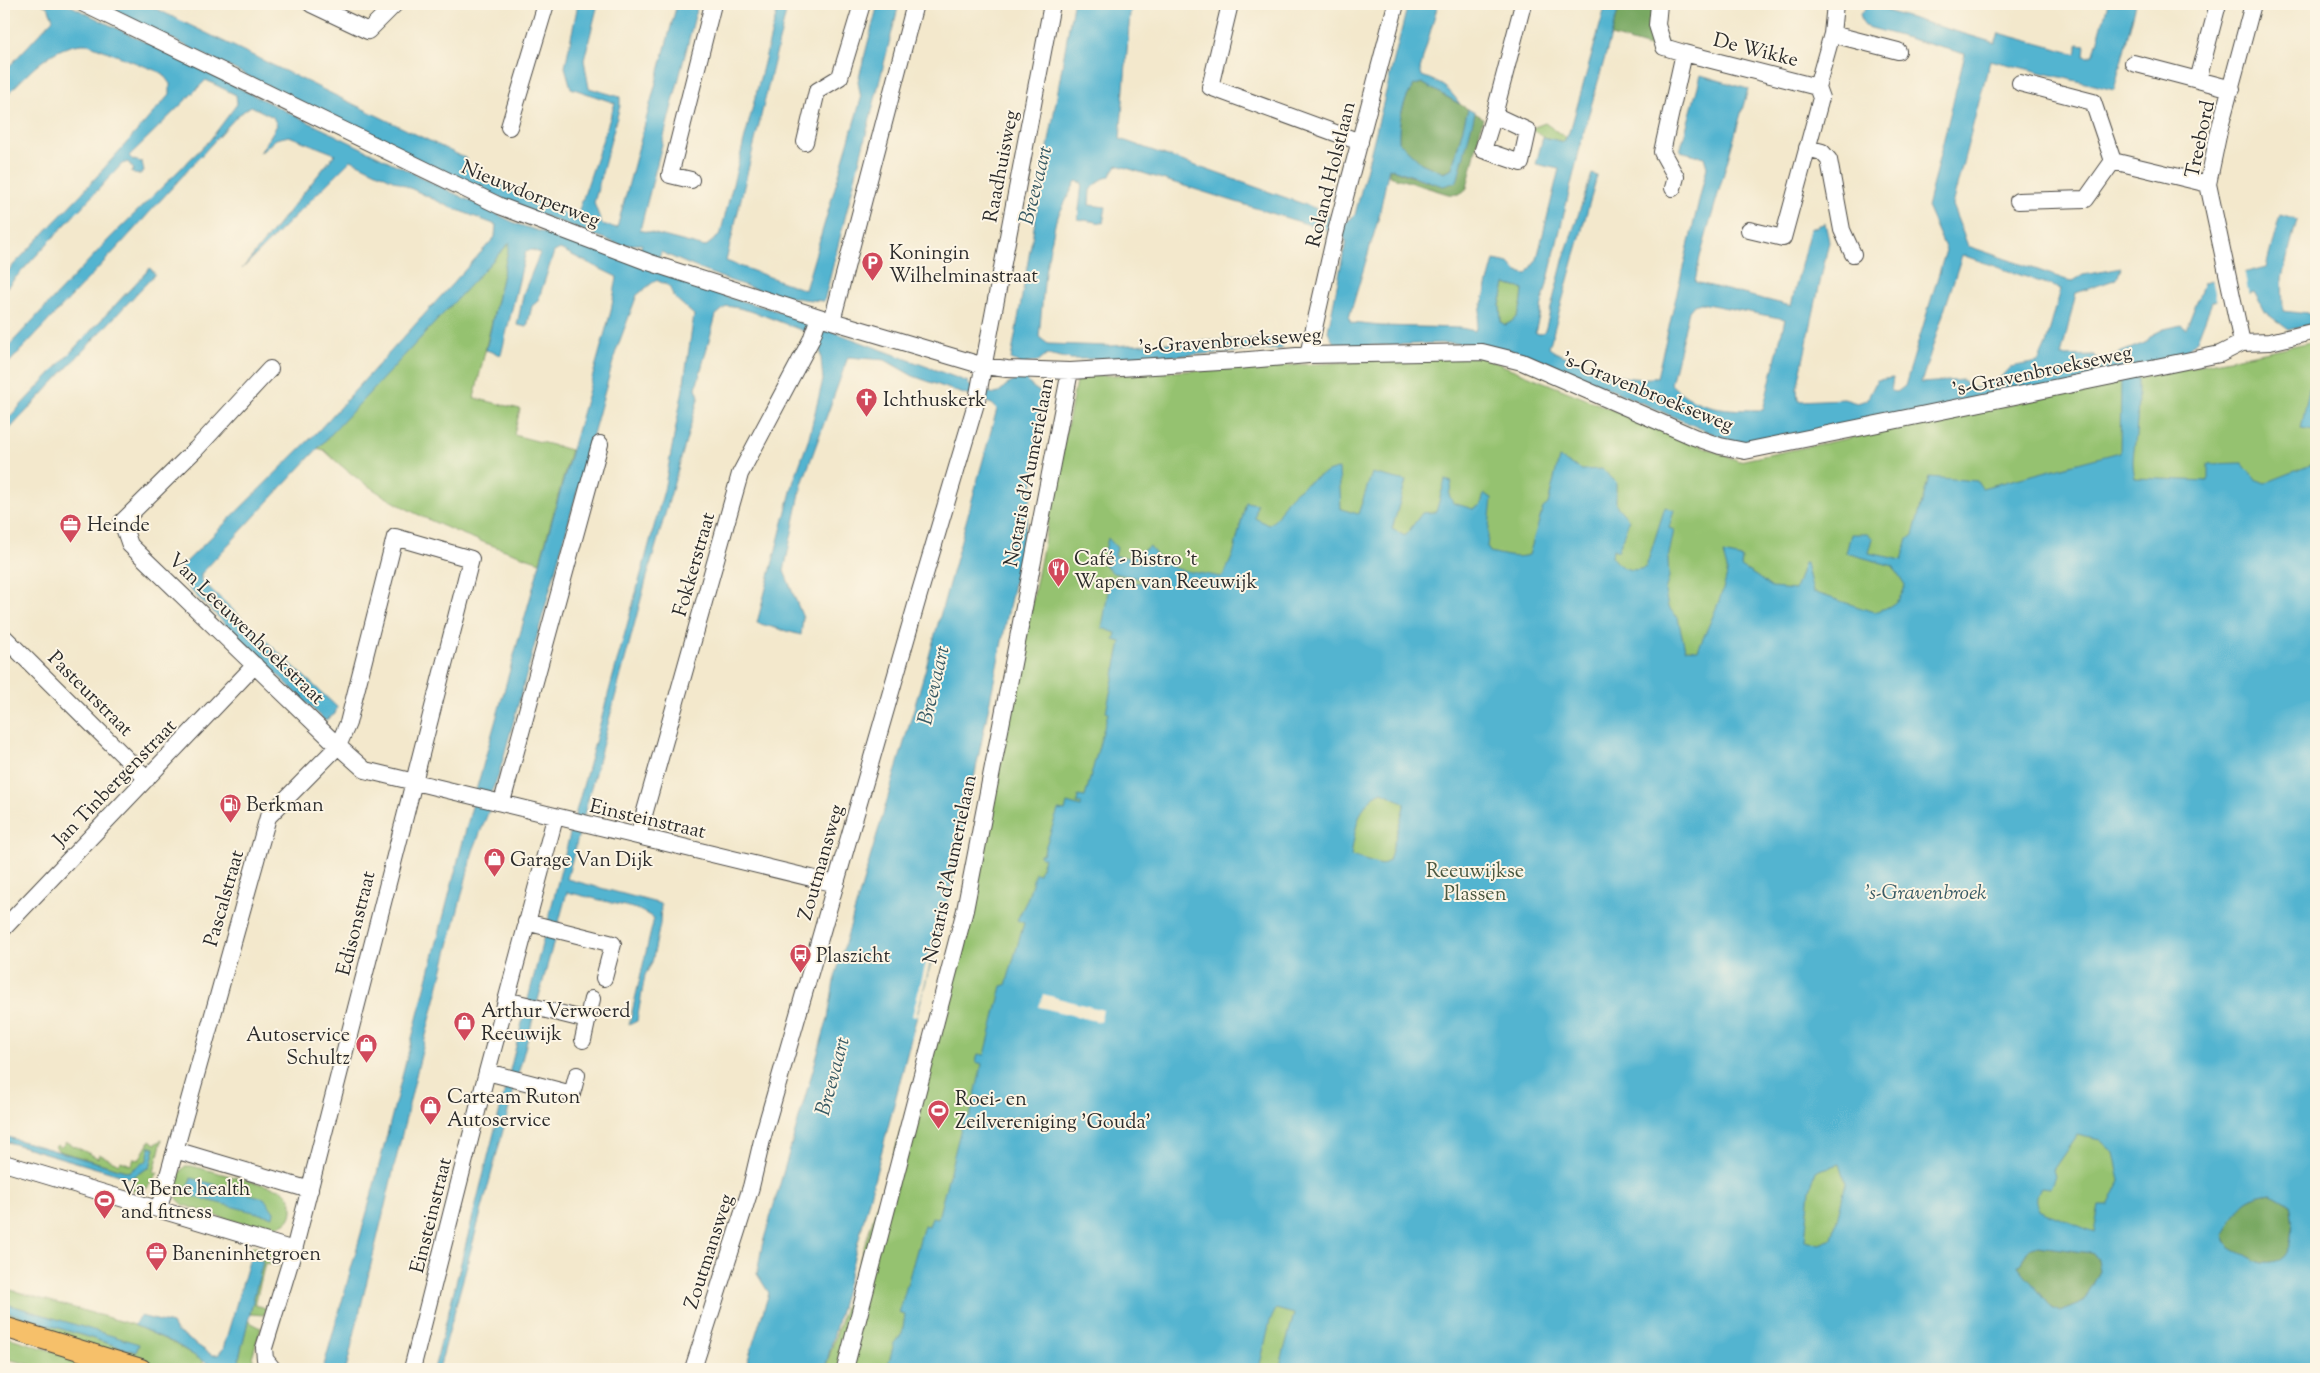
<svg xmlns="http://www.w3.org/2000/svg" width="2320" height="1373" viewBox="0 0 2320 1373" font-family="'Sorts Mill Goudy',serif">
  <rect width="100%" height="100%" fill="#fcf5e5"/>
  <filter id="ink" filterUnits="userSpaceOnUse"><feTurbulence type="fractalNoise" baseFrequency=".02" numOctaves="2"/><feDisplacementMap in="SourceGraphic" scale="10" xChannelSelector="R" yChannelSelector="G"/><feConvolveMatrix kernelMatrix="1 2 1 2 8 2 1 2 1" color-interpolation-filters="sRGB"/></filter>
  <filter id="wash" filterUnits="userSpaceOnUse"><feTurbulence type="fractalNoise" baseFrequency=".0096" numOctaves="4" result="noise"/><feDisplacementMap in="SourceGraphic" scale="20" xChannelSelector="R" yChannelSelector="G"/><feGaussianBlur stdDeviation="1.12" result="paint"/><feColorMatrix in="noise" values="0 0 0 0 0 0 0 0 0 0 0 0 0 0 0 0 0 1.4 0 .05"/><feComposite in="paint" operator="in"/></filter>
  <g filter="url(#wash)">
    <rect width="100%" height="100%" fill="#f3e8cc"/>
    <!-- green -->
    <path fill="#95c270" stroke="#60764e" d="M1545 123 1566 138 1564 143 1543 137 1532 128Z
      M511 241 474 398 520 409 514 435 571 450 540 562C463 536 383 508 324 450L317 448Z
      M1505 284 1523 289C1522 304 1521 319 1505 325L1501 322 1500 305Z
      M2316 341V1369H825L970 916 1077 377 1477 355 1739 461Z
      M150 1140 155 1144 162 1140 154 1172 158 1173 147 1188 131 1191 135 1175 150 1167 155 1148 147 1160 129 1172 59 1151 55 1147 57 1145 60 1148 66 1142 98 1158 99 1154 119 1164 121 1161 131 1165 134 1158 139 1160Z
      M185 1166H192L280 1189C287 1193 292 1199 292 1207 295 1250 203 1210 184 1205 169 1196 175 1176 185 1166Z
      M252 1246H257L255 1253 263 1256 266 1246C274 1251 279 1256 278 1266L265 1263 255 1305 266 1308 264 1315 250 1314 263 1261 262 1259 250 1255Z
      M4 1288 134 1325 175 1344 203 1361V1367L172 1369 4 1319V1311L136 1352 139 1345 4 1303Z
      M248 1321 261 1328 252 1357 257 1369H239L241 1366 239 1358Z
      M4 1336 110 1369H46L4 1358Z"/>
    <!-- forest -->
    <path fill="#78a862" stroke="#526a46" d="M1620 4H1655L1668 49 1649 47 1611 36Z
      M1422 83 1468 109 1452 168 1443 173 1421 163 1399 143C1398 122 1402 102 1414 85Z
      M1475 113 1483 118 1467 188C1462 195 1456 195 1448 194L1389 176V168L1424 181 1456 182Z
      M2271 1193 2290 1204C2295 1225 2296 1268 2263 1263 2257 1262 2250 1258 2244 1255 2234 1250 2226 1247 2223 1234 2240 1210 2237 1198 2271 1193Z
      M2038 1246 2092 1253 2098 1260 2100 1271 2084 1302 2060 1312 2052 1308 2018 1267 2029 1249Z"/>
    <!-- water -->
    <path fill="#52b4d0" stroke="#3e707e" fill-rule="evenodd" d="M42 4H67L517 224 636 263 642 244 621 245 525 209 413 157 101 4H146L467 159 469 170 576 219 615 103 571 88 565 67 578 4H598L584 60 589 88 620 97V106L594 203 602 224 617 228 677 4H698L640 230 705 247 720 235 779 4H788L726 261 805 290 861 99 858 81 878 4H899L824 301C767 298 712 275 661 252L656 268 661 273 731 298 810 320 823 328 968 382V385L994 394 999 393C1011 376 1016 391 1019 363L1011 359 1073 4H1134L1130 13 1120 139 1326 212 1331 221 1344 224 1355 215 1408 4H1438L1420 69 1422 76C1441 83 1448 87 1460 104L1422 83 1414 85C1402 102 1398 122 1399 142L1421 163 1444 173 1452 168 1468 109 1475 113 1457 182 1443 186 1389 168 1378 220 1349 318 1351 323 1380 326 1461 328 1475 331 1494 260 1509 263 1517 272 1527 274 1537 259 1559 169 1536 164 1543 137 1564 142 1571 128 1606 4H1620L1584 131 1535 333 1541 334 1545 331 1564 257 1592 174 1597 176 1549 348 1555 352C1587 365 1622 384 1657 377L1707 167 1704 157 1680 151 1701 75 1748 89 1700 257 1695 282 1791 306 1810 229 1825 223 1829 241 1797 389 1798 401 1844 399 1857 403 1867 400 1877 380 1893 378 1891 391 1897 392 1905 386 1946 250 1927 207 1965 54 1864 26 1860 14 1870 4H1889L1887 11 1995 43 1999 33 2076 54 2078 44 2085 45 2084 56 2089 57 2094 54 2108 4H2136L2114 90 1990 60 1952 205 1968 246 2067 280 2073 281 2083 275 2121 268 2117 279 2076 293 2061 356 2094 355 2098 361 2145 343 2152 335 2164 329 2181 325 2186 329 2204 283 2266 267 2280 215 2297 220 2282 278 2283 311 2316 315V323L2289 330 2266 313 2254 292 2216 300 2212 302 2197 340 2184 353 2138 375C2138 395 2138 415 2136 435 2134 452 2131 460 2135 478L2208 481V464L2242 463 2255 479 2265 483 2316 463V1369H1279L1294 1314 1276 1309 1270 1321 1259 1369H887L894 1343 902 1334 905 1315 899 1313 924 1225 929 1226 932 1217 938 1218 964 1116 970 1117 982 1064 976 1062 978 1054 985 1055 1002 986 1006 985 1024 923 1017 920 1027 900 1035 873 1039 874 1044 858 1040 856V854H1043L1058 810 1065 811 1067 803 1081 807V803H1077L1078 796 1085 797 1108 713 1106 712 1121 642 1114 640 1116 633 1102 628 1110 580 1141 583 1142 579 1113 573 1102 563 1108 538 1117 548 1115 556 1130 558 1150 546C1166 575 1192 570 1220 577L1224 575 1233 555 1246 502 1257 504 1255 518 1268 525C1279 520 1281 506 1289 498 1299 487 1325 470 1339 469L1341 509 1358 514 1372 473 1406 481 1392 529 1405 536 1422 513 1436 512 1445 480 1452 482 1449 495 1453 503 1473 509 1481 505 1484 494 1492 498 1487 547 1490 552C1504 555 1515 559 1529 555L1543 508 1548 504 1559 458 1582 470 1602 469 1616 482V505L1629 520 1618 551 1613 549 1612 557C1620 569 1633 573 1646 567L1665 507 1674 510 1669 528 1674 530 1668 559 1669 577 1665 591 1668 607 1678 618 1685 649 1698 650C1705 633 1728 586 1727 569 1726 564 1724 559 1723 554L1742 558 1741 567 1756 576 1772 588 1795 590 1804 563H1806L1813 592 1874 612C1890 608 1902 601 1905 585L1893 566 1846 553 1851 534H1867L1873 538 1869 553 1902 560 1908 539 1913 535 1929 477 1977 481 1982 488 2120 452 2121 379 1757 444 1734 443C1690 424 1646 405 1601 385 1566 370 1529 352 1490 346 1438 338 1386 350 1334 344L1328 331 1346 241 1342 233 1329 229 1326 230 1117 165 1109 177 1102 179 1090 190 1089 205 1106 207 1103 223 1078 219 1082 183 1076 181 1056 220 1045 272 1039 337 1048 344 1109 346 1284 337 1282 349 1126 359H1071L1047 354 1037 362 1026 363C1024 385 1030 385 1046 396L1028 515 956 866 825 1369H745L769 1293 757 1274 762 1246 828 1018 834 981 925 671 997 409 992 404 913 376 885 360 848 357 802 484 784 571 803 618 801 635 757 623 794 480 808 441 823 380 819 336C788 327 759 310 727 306L716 315 696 388 699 396 645 584 567 879 661 904 660 924 652 963 645 975 637 1021 629 1025 654 918 637 909 567 892 439 1369H434L571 830 664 490 683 389 694 315 674 297 669 286 656 280 637 295 616 351 498 777 492 790 490 808 473 851 418 1067 346 1369H323L367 1212 477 787 611 311 617 277 560 249 554 252 538 301 532 306 527 327 517 325 524 292 540 253 532 250 526 251 501 355 486 350 510 242 201 574V580L337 707 335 714 325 721 174 574 319 430 495 237 496 225 450 207 351 160 242 269 335 154 289 136 276 139 260 153 277 125 273 117 251 106 237 116 119 246 4 368V351L111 237 210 140 237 104 236 95 206 80 129 156 133 160 142 162 144 171C140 175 136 176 131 172L134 170 128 162 122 164 4 290V275L82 193 170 94V84L162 73 88 44C53 42 26 76 4 98V72L53 19 48 7ZM1962 255 2061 289 2046 344 2038 362 2010 367 2000 378 1979 388H1969L1963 380 1921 383ZM1505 284 1523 289C1522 304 1521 319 1505 325L1501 322 1500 305ZM1701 303 1785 319 1763 410C1729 410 1696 410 1671 384L1689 311 1694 305ZM1382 792 1405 803 1389 861 1381 865 1351 856C1355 833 1357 802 1382 792ZM2077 1135 2100 1140 2114 1153 2120 1181 2108 1206H2099L2094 1232 2039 1210C2034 1200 2035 1196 2040 1187L2050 1188 2055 1176 2053 1170ZM1840 1164 1846 1183 1832 1239 1819 1244 1805 1240 1810 1190 1816 1171ZM2271 1193 2290 1204C2295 1226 2296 1267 2263 1263 2257 1262 2250 1258 2245 1255 2234 1250 2226 1247 2223 1235 2240 1210 2237 1198 2271 1193ZM2038 1246 2092 1253 2098 1260 2100 1271 2084 1302 2060 1312 2052 1308 2018 1266 2029 1249Z
      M150 268 155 274 4 435V423Z
      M2310 385 2316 386 2310 412H2316V439L2315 431 2301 429Z
      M4 1136 129 1172 147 1160 150 1146 155 1148 150 1167 130 1178 4 1141Z
      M191 1178 264 1198 274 1212 273 1217 187 1195 186 1190Z
      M250 1258 263 1261 239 1358 241 1366 239 1369C207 1369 199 1357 174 1343 161 1337 147 1331 134 1325L140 1316 172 1324 176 1331 212 1355H218L223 1349Z
      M4 1303 139 1344 136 1352 4 1311Z"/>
    <!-- pier -->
    <path fill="#f3e8cc" d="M2244 270 2249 296 2217 302 2212 278Z
      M929 951 933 952 916 1017 912 1016Z
      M1043 994 1103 1010 1100 1022 1039 1007Z"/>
  </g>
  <g filter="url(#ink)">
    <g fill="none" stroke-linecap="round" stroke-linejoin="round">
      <defs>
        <path id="minor" d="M84 4 500 206 648 262 832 321 984 366 1007 369 1070 371 1237 361 1308 355 1482 352 1522 362 1694 437 1720 446 1745 451 2220 354 2242 343 2270 342 2316 331
          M311 4 368 31 395 4
          M1230 4 1210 87 1360 142
          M1659 4 1657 25 1664 47 1684 53 1662 152 1676 177 1673 188
          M1832 34 1898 51
          M1684 53 1817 87
          M2133 63 2232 89
          M2198 80 2218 4
          M1494 115 1528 131 1521 163 1483 150 1494 115 1523 4
          M509 127 546 4
          M805 142 817 91 840 77 862 4
          M1807 148 1822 152 1829 160 1842 230 1853 254
          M2113 161 2208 184
          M691 180 670 175 713 4
          M2018 201 2086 199 2113 161 2093 102 2020 83
          M1749 230 1783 238 1821 98 1817 87 1832 34 1835 4
          M832 321 915 4
          M2242 343 2208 184 2219 131 2253 4
          M1308 355 1335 235 1396 4
          M270 369 196 449 122 522 130 545 338 746 365 770 836 884
          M4 637 147 779
          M502 802 600 444
          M638 836 740 474 811 340 819 317
          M526 922 613 944 604 978
          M4 928 255 665
          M506 1000 587 1020
          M583 1040 592 999
          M487 1072 572 1094 577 1075
          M175 1150 310 1190
          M4 1163 294 1250
          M159 1208 268 817 338 746 348 723 395 537 471 559 294 1250 264 1348 265 1359 273 1369
          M412 1369 487 1072 555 818
          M693 1369 751 1187 763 1136 918 598 977 400 1052 4
          M845 1369 965 910 1070 371"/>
        <path id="major" d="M4 1327 141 1369"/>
      </defs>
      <!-- minor casing -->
      <use href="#minor" stroke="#494743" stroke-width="18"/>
      <!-- major casing -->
      <use href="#major" stroke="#494743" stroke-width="22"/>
      <!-- minor -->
      <use href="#minor" stroke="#fff" stroke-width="16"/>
      <!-- major -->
      <use href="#major" stroke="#f6c06b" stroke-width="20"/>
    </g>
  </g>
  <!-- icons -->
  <defs>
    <symbol id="parking-pin" viewBox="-11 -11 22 30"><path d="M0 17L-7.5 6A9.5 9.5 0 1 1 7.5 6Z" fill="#d1495b" stroke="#fcf5e5"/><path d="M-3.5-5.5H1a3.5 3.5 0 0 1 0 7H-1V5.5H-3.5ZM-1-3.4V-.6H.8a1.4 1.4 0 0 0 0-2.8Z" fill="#fff"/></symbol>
    <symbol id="church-pin" viewBox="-11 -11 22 30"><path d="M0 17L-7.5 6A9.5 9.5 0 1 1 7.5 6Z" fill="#d1495b" stroke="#fcf5e5"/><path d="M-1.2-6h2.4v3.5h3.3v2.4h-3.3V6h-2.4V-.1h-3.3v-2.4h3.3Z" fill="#fff"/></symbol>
    <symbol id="office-pin" viewBox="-11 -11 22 30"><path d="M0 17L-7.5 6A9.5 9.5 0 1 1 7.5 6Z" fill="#d1495b" stroke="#fcf5e5"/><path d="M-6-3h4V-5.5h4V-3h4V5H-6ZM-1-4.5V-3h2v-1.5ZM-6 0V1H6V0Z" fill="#fff"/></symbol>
    <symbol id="restaurant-pin" viewBox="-11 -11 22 30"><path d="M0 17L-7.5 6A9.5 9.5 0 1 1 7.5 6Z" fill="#d1495b" stroke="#fcf5e5"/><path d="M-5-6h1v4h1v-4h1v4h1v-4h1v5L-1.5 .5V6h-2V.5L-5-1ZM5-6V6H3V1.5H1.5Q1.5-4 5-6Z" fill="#fff"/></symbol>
    <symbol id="fuel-pin" viewBox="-11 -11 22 30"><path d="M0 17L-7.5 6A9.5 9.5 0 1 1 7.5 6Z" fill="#d1495b" stroke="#fcf5e5"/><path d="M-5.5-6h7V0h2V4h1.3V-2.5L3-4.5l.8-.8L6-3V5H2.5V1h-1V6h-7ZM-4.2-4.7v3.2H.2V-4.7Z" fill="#fff"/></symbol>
    <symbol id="shop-pin" viewBox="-11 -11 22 30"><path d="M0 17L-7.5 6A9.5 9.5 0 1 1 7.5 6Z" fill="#d1495b" stroke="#fcf5e5"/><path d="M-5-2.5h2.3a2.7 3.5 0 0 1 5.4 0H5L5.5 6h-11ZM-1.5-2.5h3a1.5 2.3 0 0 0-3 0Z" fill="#fff"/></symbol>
    <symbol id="bus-pin" viewBox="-11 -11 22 30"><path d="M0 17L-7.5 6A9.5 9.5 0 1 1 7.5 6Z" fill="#d1495b" stroke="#fcf5e5"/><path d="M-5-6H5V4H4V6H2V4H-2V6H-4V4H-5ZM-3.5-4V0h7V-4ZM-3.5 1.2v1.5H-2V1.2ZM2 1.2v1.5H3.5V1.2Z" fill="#fff"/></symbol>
    <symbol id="stadium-pin" viewBox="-11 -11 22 30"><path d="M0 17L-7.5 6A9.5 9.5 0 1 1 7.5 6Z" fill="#d1495b" stroke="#fcf5e5"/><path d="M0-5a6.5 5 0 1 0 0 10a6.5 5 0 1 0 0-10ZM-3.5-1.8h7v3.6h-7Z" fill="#fff"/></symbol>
  </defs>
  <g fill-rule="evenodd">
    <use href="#parking-pin" x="860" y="250" width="25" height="34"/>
    <use href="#church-pin" x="854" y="386" width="25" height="34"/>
    <use href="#office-pin" x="58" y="512" width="25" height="34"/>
    <use href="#restaurant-pin" x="1046" y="556" width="25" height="34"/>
    <use href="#fuel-pin" x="218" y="792" width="25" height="34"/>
    <use href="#shop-pin" x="482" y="846" width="25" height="34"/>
    <use href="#bus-pin" x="788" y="942" width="25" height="34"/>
    <use href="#shop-pin" x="452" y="1010" width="25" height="34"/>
    <use href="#shop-pin" x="354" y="1032" width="25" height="34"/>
    <use href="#shop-pin" x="418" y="1094" width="25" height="34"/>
    <use href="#stadium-pin" x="926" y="1098" width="25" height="34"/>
    <use href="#stadium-pin" x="92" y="1188" width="25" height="34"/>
    <use href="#office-pin" x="144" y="1240" width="25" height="34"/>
  </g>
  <g text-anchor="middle" stroke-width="4" stroke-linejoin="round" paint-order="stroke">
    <!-- street labels -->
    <g font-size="20" fill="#2b2b2b" stroke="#fcf5e5">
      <text transform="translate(1756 49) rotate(14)" y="7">De Wikke</text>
      <text transform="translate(2199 139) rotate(-78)" y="7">Treebord</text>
      <text transform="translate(1000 166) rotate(-79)" y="7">Raadhuisweg</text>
      <text transform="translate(1330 174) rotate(-76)" y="7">Roland Holstlaan</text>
      <text transform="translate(531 193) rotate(22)" y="7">Nieuwdorperweg</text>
      <text transform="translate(1230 340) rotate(-4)" y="7">'s-Gravenbroekseweg</text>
      <text transform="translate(2042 370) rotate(-12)" y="7">'s-Gravenbroekseweg</text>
      <text transform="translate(1648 391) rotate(22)" y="7">'s-Gravenbroekseweg</text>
      <text transform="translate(1028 472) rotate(-79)" y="7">Notaris d'Aumerielaan</text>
      <text transform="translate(693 564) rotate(-74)" y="7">Fokkerstraat</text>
      <text transform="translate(247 628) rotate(44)" y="7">Van Leeuwenhoekstraat</text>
      <text transform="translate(91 693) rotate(45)" y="7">Pasteurstraat</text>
      <text transform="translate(114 782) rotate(-46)" y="7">Jan Tinbergenstraat</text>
      <text transform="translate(648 818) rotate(13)" y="7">Einsteinstraat</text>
      <text transform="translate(820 862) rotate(-74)" y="7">Zoutmansweg</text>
      <text transform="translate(949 869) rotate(-78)" y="7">Notaris d'Aumerielaan</text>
      <text transform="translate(223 898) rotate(-74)" y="7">Pascalstraat</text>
      <text transform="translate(355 923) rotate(-76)" y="7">Edisonstraat</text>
      <text transform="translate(430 1215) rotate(-76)" y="7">Einsteinstraat</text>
      <text transform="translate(708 1251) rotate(-72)" y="7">Zoutmansweg</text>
    </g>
    <!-- poi labels -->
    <g font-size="20" fill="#2b2b2b" stroke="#fcf5e5" text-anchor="start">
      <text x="889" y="259">Koningin<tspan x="889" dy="23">Wilhelminastraat</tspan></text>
      <text x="883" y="406">Ichthuskerk</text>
      <text x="87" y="531">Heinde</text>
      <text x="1074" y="565">Café - Bistro 't<tspan x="1074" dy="23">Wapen van Reeuwijk</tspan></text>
      <text x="246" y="811">Berkman</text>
      <text x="510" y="866">Garage Van Dijk</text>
      <text x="816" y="962">Plaszicht</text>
      <text x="481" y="1017">Arthur Verwoerd<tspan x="481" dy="23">Reeuwijk</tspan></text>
      <text x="350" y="1041" text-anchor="end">Autoservice<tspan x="350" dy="23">Schultz</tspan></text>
      <text x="447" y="1103">Carteam Ruton<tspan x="447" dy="23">Autoservice</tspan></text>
      <text x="955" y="1105">Roei- en<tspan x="955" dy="23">Zeilvereniging 'Gouda'</tspan></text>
      <text x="121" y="1195">Va Bene health<tspan x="121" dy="23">and fitness</tspan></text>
      <text x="172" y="1260">Baneninhetgroen</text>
    </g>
    <!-- park labels -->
    <g font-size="20" fill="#4b5840" stroke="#fcf5e5">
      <text x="1475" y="877">Reeuwijkse<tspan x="1475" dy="23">Plassen</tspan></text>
    </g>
    <!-- water labels -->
    <g font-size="21" font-style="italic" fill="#395b65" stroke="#fcf5e5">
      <text transform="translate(1035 185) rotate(-76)" y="7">Breevaart</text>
      <text transform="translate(933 685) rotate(-77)" y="7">Breevaart</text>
      <text x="1926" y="899">'s-Gravenbroek</text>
      <text transform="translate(832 1076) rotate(-75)" y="7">Breevaart</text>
    </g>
  </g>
  <!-- margin -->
  <rect width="2320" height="1373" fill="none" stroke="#fcf5e5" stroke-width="20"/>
</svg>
